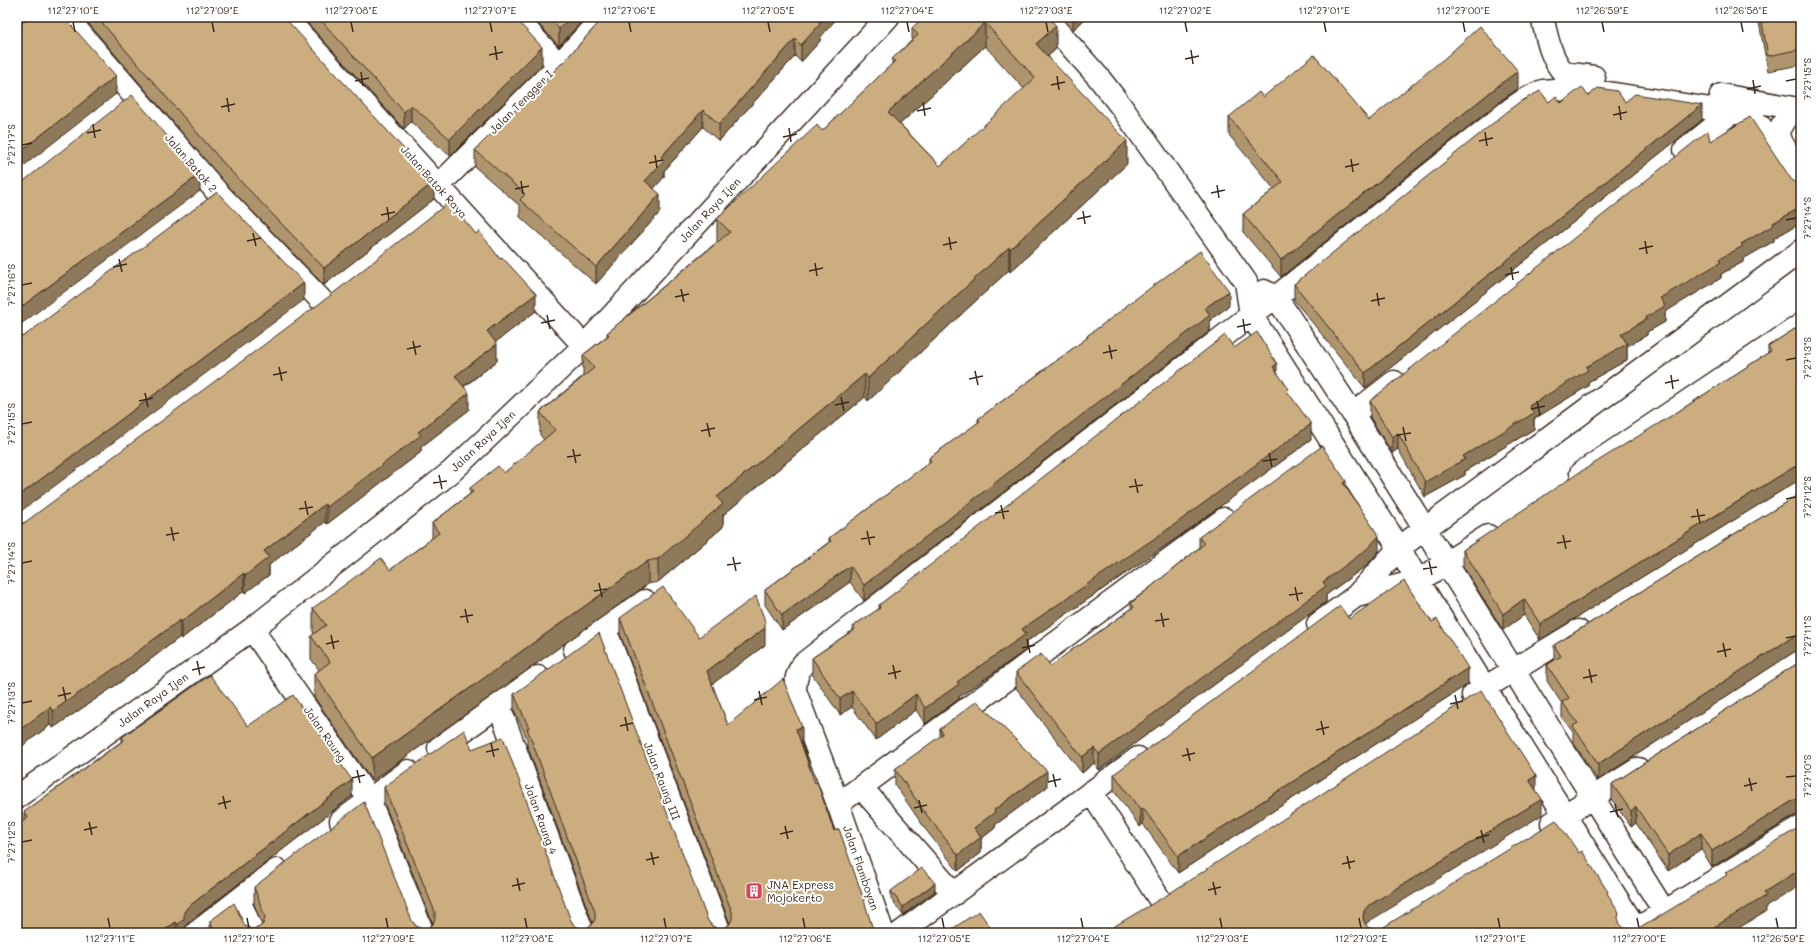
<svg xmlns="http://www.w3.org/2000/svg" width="1818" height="950" viewBox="0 0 1818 950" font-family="Mali,sans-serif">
  <rect width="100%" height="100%" fill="#fff"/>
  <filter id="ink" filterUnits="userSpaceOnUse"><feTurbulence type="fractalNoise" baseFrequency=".025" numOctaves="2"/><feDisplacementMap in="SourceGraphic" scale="8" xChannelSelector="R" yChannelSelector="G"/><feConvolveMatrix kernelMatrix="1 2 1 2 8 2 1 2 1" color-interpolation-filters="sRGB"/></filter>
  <g filter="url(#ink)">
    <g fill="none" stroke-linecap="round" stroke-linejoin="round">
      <defs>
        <path id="minor" d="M66 17 218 193 323 302
          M285 17 584 346
          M515 17 559 65
          M1045 17 1099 78 1120 105 1246 282 1251 315 1399 548 1418 581 1636 929
          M1542 17C1547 36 1550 58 1564 73L1594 77
          M1721 95 1793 108C1778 133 1773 130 1790 156
          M1685 150 1732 112
          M438 186 559 65 603 17
          M1264 291 1276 297 1353 414 1664 911
          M1353 414 1394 382
          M1581 473 1801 325
          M1356 596 1418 581 1488 536
          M1318 624 1356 596 1399 548 1801 251
          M252 629 369 799 423 933
          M605 629 720 933
          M575 650 645 601
          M1473 695 1578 631
          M499 706 583 933
          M439 748 538 677
          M861 787 954 894
          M1091 792 1160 900
          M17 797 252 629 451 472 584 346 888 17
          M838 804 1224 519
          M341 821 408 771
          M1552 823 1638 769
          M239 900 253 933
          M196 933 277 870
          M883 933 838 804 795 691C795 680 797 673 803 664L1251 315 1276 297 1511 109 1524 100 1543 91 1576 88 1743 114 1753 119 1761 127 1801 188
          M900 933 1138 758
          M1630 933 1801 827"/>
      </defs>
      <!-- minor casing -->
      <use href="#minor" stroke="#3b2a1e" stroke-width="25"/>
      <!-- minor -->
      <use href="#minor" stroke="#fff" stroke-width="22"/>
    </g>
    <!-- wall -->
    <path fill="#af956e" stroke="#3b2a1e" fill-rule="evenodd" d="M83 17H284L434 199 324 285 227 185Z
      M302 17H514L542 65 450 156 411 122 404 129Z
      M532 17H586L559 46Z
      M604 17 820 38V41L801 62 795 56 719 141 703 127 664 171V177L653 189 660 212 596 284 520 217V206L475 167V150L568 57Z
      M1049 17 1056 49 1048 56 1127 164 1010 272 1009 270 868 401 865 397 723 515V527L658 582 648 584 372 781 314 697V674L319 670 311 659V636L314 634 313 632V608L390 570 432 538V523L470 494V488L504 473 544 440 540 435V412L583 376V355L607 336V333L717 242V219L822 131 892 64V59L912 40V28ZM985 46 1024 89 940 166 900 124Z
      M1061 17H1087L1073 30Z
      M1758 17H1801V65L1768 71Z
      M1518 89 1503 99 1281 277 1243 232V214L1274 189 1229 135V117L1263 97 1369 120Z
      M1588 96 1702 120 1365 388 1294 300V284L1549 102 1561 103Z
      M1710 141 1791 179 1795 183 1801 184V223L1774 238V241L1743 259V262L1721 274V278L1665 312V322L1647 332V335L1627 346V360L1588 382V386L1534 419V429L1465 471V475L1425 497 1398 449 1392 453 1370 417V401Z
      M1126 306H1229L1210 320V331L864 601 850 582 782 630 765 605V590L829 542V538L929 463V458L978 423V419L1060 358 1087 338V336L1126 308Z
      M536 311 495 342 497 361 464 387 469 410 421 447V452L327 524 325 522 269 565V575L245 593 244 591 181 639 180 637 122 681 53 728 50 725 17 750V525H18Z
      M1801 325 1794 483 1540 640 1524 615 1503 630 1463 566V550L1679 411 1768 353V346Z
      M1234 348 1277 372 1289 395 1311 440 1174 540 1026 642V650L959 697V699L925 724 916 710 876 740 852 707 840 715 812 674V658L853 630V626L879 609V605Z
      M1346 487 1379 551 1367 565 1326 595V602L1099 770 1094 763 1082 773 1016 688V672L1051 666 1131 609V603L1199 548V537Z
      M1801 493V650L1794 652 1598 780 1573 742V732L1562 718V704L1547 681V665L1554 661V645Z
      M620 618 699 637 765 645 712 684 728 725 802 744 815 783 874 933H210V921L245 926 251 929 258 928 262 925 254 904V887L412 921 416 926 422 929 428 928 433 924 384 803V787L472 749 571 921 575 926 581 929 587 928 592 925 593 924 527 745V739L514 710V694L708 921 712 926 718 929 724 928 729 925 730 924 620 634Z
      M1349 619 1468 684 1178 873 1143 824 1140 827 1114 791V774Z
      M1801 661V815L1794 816 1712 867 1701 849 1668 871 1636 823 1631 827 1612 800V784Z
      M248 726 352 796 188 923 184 929V933H17L24 812 122 741V737Z
      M940 729 1047 787 995 825V828L981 839V853L958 871 926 830 895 785V769L940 737Z
      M891 891H935L903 915 891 899Z"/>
    <!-- shaded-wall -->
    <path fill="#8e795a" stroke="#3b2a1e" d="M570 17H586L559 46V29Z
      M823 17H838L820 38V41L801 62V45Z
      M1073 17H1087L1073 30Z
      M985 23V46L888 135V112Z
      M1056 26V49L1036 67V44Z
      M795 39V56L719 141V124Z
      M542 47V65L450 156V139Z
      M1518 71V89L1503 99 1281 277V260L1503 82Z
      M116 76V94L17 171V154Z
      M411 105V122L404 129V112Z
      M1702 105V120L1365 388V373Z
      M703 110V127L664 171V177L645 199V181L661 157Z
      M1127 141V164L1010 272V249Z
      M200 174V191L17 327V310Z
      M434 182V199L324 285V268Z
      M660 194V212L596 284V267Z
      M1801 207V223L1774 238V241L1743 259V262L1721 274V278L1665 312V322L1647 332V335L1627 346V360L1588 382V386L1534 419V429L1465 471V475L1425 497V482L1463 456 1529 406 1586 367 1621 334 1646 317 1660 298 1773 223Z
      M1009 247V270L868 401V378Z
      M304 283V300L17 514V497Z
      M1229 291V306L1210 320V331L864 601V585L1205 308Z
      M536 294V311L487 349V331Z
      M497 344V361L455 393V376Z
      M1277 364V380L1273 367Z
      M865 374V397L723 515V527L658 582V559L717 497Z
      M469 393V410L421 447V452L327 524V507L418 432Z
      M1311 424V440L1174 540 1026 642V650L959 697V699L925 724V708L1022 629Z
      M1398 433V449L1392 453V437Z
      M1801 466V482L1794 483 1540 640V624L1794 467Z
      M1346 481V497L1343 483Z
      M325 504V522L269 565V575L245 593V576L264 551Z
      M1379 536V551L1367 565 1326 595V602L1099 770V754L1323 582Z
      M648 561V584L372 781V758Z
      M850 566V582L782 630V615Z
      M244 573V591L181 639V622Z
      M1524 599V615L1503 630V614Z
      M180 620V637L122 681 53 728V711Z
      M765 628V645L707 688V671Z
      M1801 634V650L1794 652 1598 780V764L1794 636Z
      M1468 668V684L1178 873V856Z
      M852 691V707L840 715V699Z
      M916 694V710L876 740V724Z
      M50 707V725L17 750V732Z
      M802 727V744L796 746V729Z
      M1094 748V763L1082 773V757Z
      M1047 771V787L995 825V828L981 839V853L958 871V855L974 828 994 810Z
      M1536 776V792L1529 780Z
      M352 780V796L188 923 184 929V933H178V924L184 912 188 907Z
      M1542 799V815L1368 922 1364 927 1363 918 1364 911 1368 906Z
      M1800 799V815L1794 816 1712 867V851L1794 800Z
      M1636 807V823L1631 827V811Z
      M1143 808V824L1140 827V810Z
      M1701 833V849L1668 871V855Z
      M1801 869V885L1766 907V912L1730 933H1704L1764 892Z
      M935 883V891L903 915V907Z
      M176 922V933H160Z"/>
    <!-- building -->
    <path fill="#cbad80" stroke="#3b2a1e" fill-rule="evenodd" d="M32 17H64L116 76 17 154V24L24 22Z
      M97 17H284L434 182 324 268 227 167Z
      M318 17H514L542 47 450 139 411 105 404 112Z
      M548 17H570L559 29Z
      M604 17H823L819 22 820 24 801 45 795 39 719 124 703 110 661 157 664 160 645 181 660 194 596 267 520 200 525 194 475 150 568 57Z
      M923 17H1049L1056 26 1036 44 1127 141 1010 249 1009 247 868 378 865 374 717 497 723 504 658 559 648 561 372 758 314 674 330 662 311 636 326 625 313 608 381 558 390 570 439 533 432 523 473 492 470 488 498 466 504 473 555 430 540 412 594 368 583 355 609 335 607 333 730 232 717 219 817 125 822 131 895 61 892 59 918 35 912 28ZM985 23 1035 78 940 166 888 112Z
      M1761 17H1801V49L1768 56Z
      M1480 26 1518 71 1503 82 1281 260 1243 214 1283 182 1229 117 1259 92 1263 97 1314 55 1369 120 1446 57Z
      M1582 87 1588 96 1598 88 1617 91 1625 102 1635 94 1702 105 1365 373 1294 284 1518 103 1540 91 1549 102 1556 96 1561 103Z
      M132 95 200 174 17 310V182H18L25 180Z
      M1750 117 1791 179 1795 183 1801 184V207L1773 223 1774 225 1741 244 1743 246 1719 259 1721 262 1660 298 1665 306 1646 317 1647 319 1621 334 1627 344 1586 367 1588 370 1529 406 1534 413 1463 456 1465 459 1425 482 1398 433 1392 437 1370 401 1708 131 1710 141Z
      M217 192 304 283 17 497V338L24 336Z
      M449 202 476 234 479 231 500 259 502 257 536 294 487 331 497 344 455 376 469 393 418 432 421 435 327 507 325 504 264 551 269 557 245 576 244 573 181 622 180 620 122 663 53 711 50 707 17 732V525L24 523 331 295Z
      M1200 251 1229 291 1205 308 1210 315 864 585 850 566 782 615 765 590 831 541 829 538 931 461 929 458 980 421 978 419 1060 358 1088 337 1087 336 1126 307V306Z
      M1801 325V466L1794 467 1540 624 1524 599 1503 614 1463 550 1572 477 1679 411 1771 351 1768 346Z
      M1257 332 1277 364 1273 367 1289 389 1287 391 1311 424 1174 525 1022 629 1026 634 957 682 959 684 925 708 916 694 876 724 852 691 840 699 812 658 855 629 853 626 880 608 879 605 1225 335 1234 348Z
      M1322 446 1346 481 1343 483 1379 536 1367 549 1323 582 1326 586 1099 754 1094 748 1082 757 1016 672 1041 654 1051 666 1078 645 1079 646 1134 607 1131 603 1204 544 1199 537Z
      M1801 493V634L1794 636 1598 764 1573 726 1578 723 1562 702 1569 698 1547 665 1561 656 1554 645Z
      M1404 581 1432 622 1437 619 1468 668 1178 856 1143 808 1140 810 1114 774 1340 606 1349 619Z
      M663 587 699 637 756 596 765 621V628L707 671 728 725 783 679 802 727 796 729 815 783 817 782 834 831 839 829 863 897 874 933H215L210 921 234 903 245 926 251 929 258 928 263 924 265 917 254 887 364 802 412 921 416 926 422 929 428 928 433 924 435 918V912L384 787 464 730 472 749 503 737 571 921 575 926 581 929 587 928 592 925 595 919V912L527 728H529L514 694 599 633 708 921 712 926 718 929 724 928 729 925 732 919V912L620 618Z
      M1801 661V799L1794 800 1712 851 1701 833 1668 855 1636 807 1631 811 1612 784Z
      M210 675 248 726 293 695 352 780 188 907 184 912V919L178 924 176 922 160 933H17V825L28 818 24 812 124 740 122 737Z
      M1481 690 1536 776 1529 780 1542 799 1368 906 1364 911 1363 918 1365 924 1369 928 1376 929 1382 928 1556 820 1579 853 1582 851 1608 892 1607 893 1619 912 1618 918 1620 924 1624 928 1630 929 1632 933 1727 875 1725 873 1801 826V869L1764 892 1766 896 1704 933H1103L1167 895Z
      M977 701 1047 771 994 810 995 812 974 828 981 837 958 855 926 814 895 769 943 734 940 729Z
      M922 868 935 883 903 907 891 891Z
      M979 911 994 933H946Z"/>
  </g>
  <!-- ticks -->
  <path fill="none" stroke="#3b2a1e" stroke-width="1.5" d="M73 22 75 32M212 22 214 32M351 22 353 32M490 22 492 32M629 22 631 32M768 22 770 32M907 22 909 32M1046 22 1048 32M1185 22 1187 32M1324 22 1326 32M1463 22 1465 32M1602 22 1604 32M1741 22 1743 32M495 46 497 60M1191 50 1193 64M489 55 503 52M1185 59 1199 56M361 72 363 86M1057 76 1059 90M1753 80 1755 94M355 81 369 78M1786 81 1796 79M1051 85 1065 82M1747 89 1761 86M227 98 229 112M923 102 925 116M1619 106 1621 120M221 107 235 104M917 111 931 108M1613 115 1627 112M93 124 95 138M789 128 791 142M1485 132 1487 146M87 133 101 130M783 137 797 134M1479 141 1493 138M22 145 32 143M655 155 657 168M1351 159 1353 172M649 163 663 160M1345 167 1359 164M521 181 523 194M1217 185 1219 198M515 189 529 186M1211 193 1225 190M387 207 389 220M1083 211 1085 224M381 215 395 212M1077 219 1091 216M1786 220 1796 218M253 233 256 246M949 237 951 250M247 241 261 238M1645 241 1647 254M943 245 957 242M1639 249 1653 246M119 259 122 272M815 263 817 276M113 267 127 264M1511 267 1513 280M809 271 823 268M1505 275 1519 272M22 285 32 283M681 289 684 302M1377 293 1379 306M675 297 689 294M1371 301 1385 298M547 315 550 329M1243 319 1245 333M541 323 555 320M1237 327 1251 324M413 341 416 355M1109 345 1112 359M407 349 421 346M1103 353 1117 350M1786 360 1796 358M279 367 282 381M975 371 978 385M273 375 287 372M1671 375 1673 389M969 379 983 376M1665 383 1679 380M145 393 148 407M841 397 844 411M139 401 153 398M1537 401 1540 415M835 405 849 402M1531 409 1545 406M707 423 710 437M22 424 32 422M1403 427 1406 441M701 431 715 428M1397 435 1411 433M573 449 576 463M1269 453 1272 467M567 457 581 455M1263 461 1277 459M439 475 442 489M1135 479 1138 493M433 483 447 481M1129 487 1143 485M1786 499 1796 497M305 501 308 515M1001 505 1004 519M299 509 313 507M1697 509 1700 523M995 513 1009 511M1691 517 1705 515M171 527 174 541M867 531 870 545M166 535 179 533M1563 535 1566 549M861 539 875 537M1557 543 1571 541M733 557 736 571M1429 561 1432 575M22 563 32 561M727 565 741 563M1423 569 1437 567M599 583 602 597M1295 587 1298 601M594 591 607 589M1289 595 1303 593M465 609 468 623M1161 613 1164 627M460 617 473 615M1155 621 1169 619M331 635 334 649M1786 638 1796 636M1027 639 1030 653M1723 643 1726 657M326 644 339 641M1022 648 1035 645M1717 652 1731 649M197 661 200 675M893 665 896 679M1589 669 1592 683M192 670 205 667M888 674 901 671M1583 678 1597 675M63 687 66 701M759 691 762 705M1455 695 1458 709M58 696 71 693M754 700 767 697M22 703 32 701M1450 704 1463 701M625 717 628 731M1321 721 1324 735M620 726 633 723M1316 730 1329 727M491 743 494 757M1187 748 1190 761M486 752 499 749M1182 756 1195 753M357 770 360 783M1053 774 1056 787M1786 777 1796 776M352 778 365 775M1749 778 1752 791M1048 782 1061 779M1744 786 1757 783M223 796 226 809M919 800 922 813M218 804 231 801M1615 804 1618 817M914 808 927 805M1610 812 1623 809M89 822 92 835M785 826 788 839M84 830 97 827M1481 830 1484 843M780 834 793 831M1476 838 1489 835M22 842 32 840M651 852 654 865M1347 856 1350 869M646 860 659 857M1342 864 1355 861M517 878 520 891M1213 882 1216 895M512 886 525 883M1208 890 1221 887M108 918 110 928M247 918 249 928M386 918 388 928M525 918 527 928M664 918 666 928M803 918 805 928M942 918 944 928M1081 918 1083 928M1220 918 1222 928M1359 918 1361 928M1498 918 1500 928M1637 918 1639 928M1776 918 1778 928"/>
  <!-- icons -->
  <defs>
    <symbol id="building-square" viewBox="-11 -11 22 22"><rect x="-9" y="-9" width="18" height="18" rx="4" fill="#d1495b" stroke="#fff"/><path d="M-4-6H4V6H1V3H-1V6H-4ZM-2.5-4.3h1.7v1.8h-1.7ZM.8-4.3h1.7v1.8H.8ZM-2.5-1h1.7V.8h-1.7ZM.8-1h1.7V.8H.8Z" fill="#fff"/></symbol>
  </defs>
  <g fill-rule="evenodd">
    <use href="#building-square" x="744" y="881" width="20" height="20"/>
  </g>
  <g text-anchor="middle" stroke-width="4" stroke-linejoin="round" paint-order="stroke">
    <!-- street labels -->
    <g font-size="11" fill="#3b2a1e" stroke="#fff">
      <text transform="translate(521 102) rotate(-45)" y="4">Jalan Tengger I</text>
      <text transform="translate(191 163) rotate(49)" y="4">Jalan Batok 2</text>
      <text transform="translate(434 182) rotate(48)" y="4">Jalan Batok Raya</text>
      <text transform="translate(710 210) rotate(-47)" y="4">Jalan Raya Ijen</text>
      <text transform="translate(483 441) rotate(-43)" y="4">Jalan Raya Ijen</text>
      <text transform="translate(153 700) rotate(-36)" y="4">Jalan Raya Ijen</text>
      <text transform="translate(325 734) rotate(55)" y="4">Jalan Raung</text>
      <text transform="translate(662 781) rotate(69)" y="4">Jalan Raung III</text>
      <text transform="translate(541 819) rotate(70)" y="4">Jalan Raung 4</text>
      <text transform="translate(861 868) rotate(71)" y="4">Jalan Flamboyan</text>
    </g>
    <!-- poi labels -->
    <g font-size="11" fill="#3b2a1e" stroke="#fff" text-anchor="start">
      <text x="767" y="889">JNA Express<tspan x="767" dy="13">Mojokerto</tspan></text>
    </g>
  </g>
  <!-- margin -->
  <rect width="1818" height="950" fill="none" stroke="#fff" stroke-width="44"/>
  <rect x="22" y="22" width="1774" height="906" fill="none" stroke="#3b2a1e" stroke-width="1.5"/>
  <g font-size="10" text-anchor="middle" fill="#3b2a1e">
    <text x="73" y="14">112°27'10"E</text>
    <text x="212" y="14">112°27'09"E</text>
    <text x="351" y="14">112°27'08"E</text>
    <text x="490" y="14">112°27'07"E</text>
    <text x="629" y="14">112°27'06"E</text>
    <text x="768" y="14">112°27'05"E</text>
    <text x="907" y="14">112°27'04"E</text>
    <text x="1046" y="14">112°27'03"E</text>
    <text x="1185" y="14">112°27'02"E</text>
    <text x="1324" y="14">112°27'01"E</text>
    <text x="1463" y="14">112°27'00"E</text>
    <text x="1602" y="14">112°26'59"E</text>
    <text x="1741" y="14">112°26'58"E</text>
    <text transform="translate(1807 79) rotate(-90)" y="4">7°27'15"S</text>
    <text transform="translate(11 145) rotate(-90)" y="4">7°27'17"S</text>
    <text transform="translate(1807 218) rotate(-90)" y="4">7°27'14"S</text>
    <text transform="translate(11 285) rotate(-90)" y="4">7°27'16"S</text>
    <text transform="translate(1807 358) rotate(-90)" y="4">7°27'13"S</text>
    <text transform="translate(11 424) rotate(-90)" y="4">7°27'15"S</text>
    <text transform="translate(1807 497) rotate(-90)" y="4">7°27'12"S</text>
    <text transform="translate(11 563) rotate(-90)" y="4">7°27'14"S</text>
    <text transform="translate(1807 636) rotate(-90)" y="4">7°27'11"S</text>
    <text transform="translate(11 703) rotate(-90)" y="4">7°27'13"S</text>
    <text transform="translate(1807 776) rotate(-90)" y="4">7°27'10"S</text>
    <text transform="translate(11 842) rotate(-90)" y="4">7°27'12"S</text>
    <text x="110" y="942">112°27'11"E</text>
    <text x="249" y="942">112°27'10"E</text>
    <text x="388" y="942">112°27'09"E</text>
    <text x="527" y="942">112°27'08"E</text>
    <text x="666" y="942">112°27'07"E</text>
    <text x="805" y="942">112°27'06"E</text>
    <text x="944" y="942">112°27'05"E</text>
    <text x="1083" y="942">112°27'04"E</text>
    <text x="1222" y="942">112°27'03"E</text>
    <text x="1361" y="942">112°27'02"E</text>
    <text x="1500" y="942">112°27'01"E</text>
    <text x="1639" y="942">112°27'00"E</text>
    <text x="1778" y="942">112°26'59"E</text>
  </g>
</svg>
